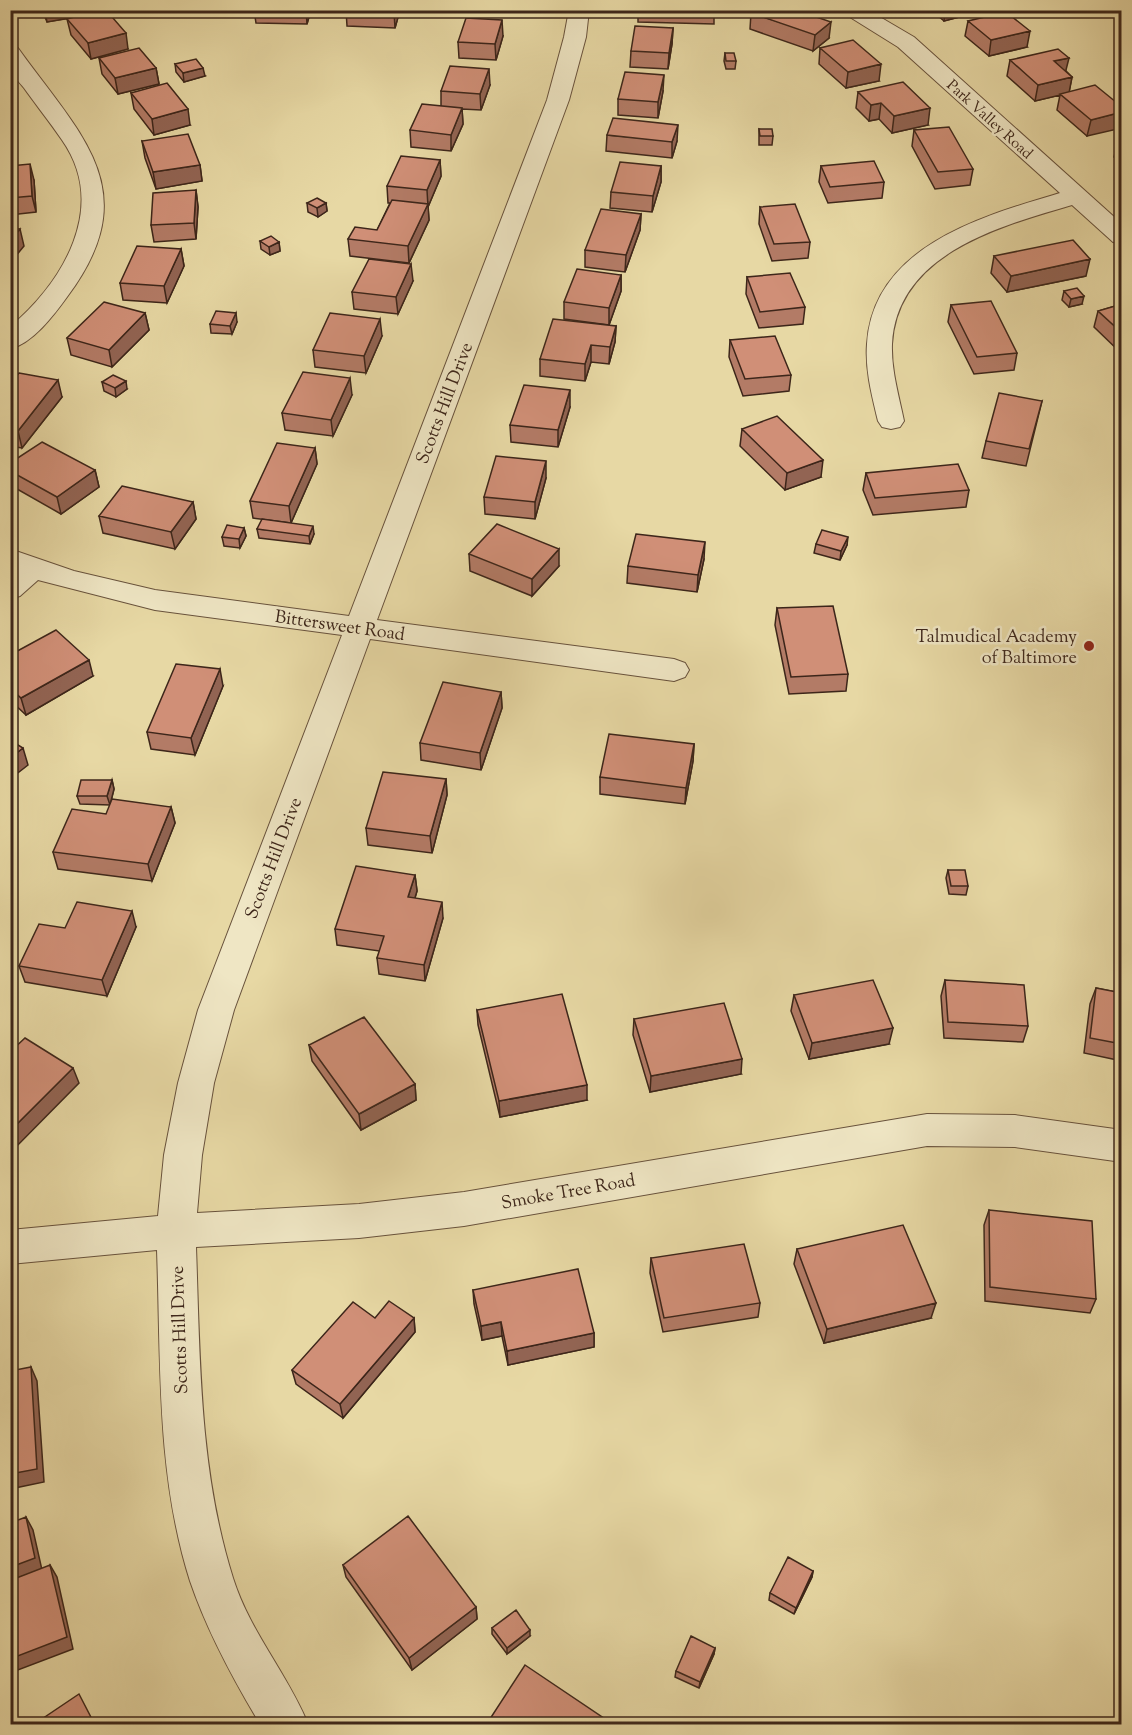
<svg xmlns="http://www.w3.org/2000/svg" width="1132" height="1735" viewBox="0 0 1132 1735" font-family="'Sorts Mill Goudy',serif">
  <rect width="100%" height="100%" fill="#e7d8a4"/>
  <filter id="stains"><feTurbulence type="fractalNoise" baseFrequency=".00333" numOctaves="4"/><feColorMatrix values="0 0 0 0 .2 0 0 0 0 .09 0 0 0 0 .02 0 0 0 .5 -.17"/></filter>
  <radialGradient id="worn" r=".72"><stop offset=".6" stop-color="#630" stop-opacity="0"/><stop offset="1" stop-color="#630" stop-opacity=".3"/></radialGradient>
  <g fill="none" stroke-linecap="round" stroke-linejoin="round">
    <defs>
      <path id="minor" d="M569 10H589L586 37 569 100 377 620 674 659 685 663 689 670 685 677 674 681 370 639 234 1010 214 1083 202 1155 197 1213 359 1204 464 1192 927 1114 1015 1115 1122 1130V1162L1015 1147 927 1146 464 1226 359 1238 196 1247C200 1358 199 1470 233 1578 250 1632 287 1673 308 1724H260C233 1679 207 1631 190 1581 156 1474 161 1360 157 1250L10 1264V1230L158 1216 164 1155 178 1083 198 1010 342 635 155 610 38 580 20 596 10 599V572L13 570 10 569V549L74 571 155 590 349 616 547 100 564 37Z
        M842 10H868L914 37 1122 224V244L1113 242 1072 205C1001 226 897 253 892 344 891 370 899 396 904 421L900 427 891 429 882 427 878 421C872 396 865 370 867 344 873 246 983 216 1060 193L898 47 845 14Z
        M10 47 18 48C81 136 147 190 67 297 54 315 33 343 10 349V327C63 282 109 207 62 140 50 122 36 105 24 88 20 83 13 76 11 69 9 63 10 53 10 47Z"/>
    </defs>
    <!-- minor casing -->
    <use href="#minor" stroke="#68523c" stroke-width="2"/>
    <!-- minor -->
    <use href="#minor" fill="#efe6c4" fill-rule="evenodd"/>
  </g>
  <!-- wall -->
  <path fill="#b37b66" stroke="#3d261a" stroke-width="1.5" d="M42 10H86L87 14 128 49 91 59 71 35 67 19 71 18 47 22Z
    M254 10H311L307 24 256 23Z
    M346 10H400L395 28 347 26Z
    M427 10H492L491 17 428 15Z
    M638 10H714V24L638 22Z
    M931 10H986L944 21Z
    M751 13 829 38 813 51 750 29Z
    M968 21 1027 47 989 56 965 36Z
    M673 28 672 44 668 69 630 67 631 51Z
    M503 36 496 60 459 58 458 42Z
    M820 48 879 81 846 88 819 64Z
    M725 53 736 61 735 69H726L724 61Z
    M99 58 156 68 159 84 118 94 102 74Z
    M1010 60 1066 71 1072 77 1069 92 1122 107 1087 136 1057 110 1060 95 1035 101 1007 76Z
    M175 64 205 76 184 82 176 72Z
    M490 85 481 110 462 109 463 124 451 151 411 147 410 130 441 106V91Z
    M663 91 658 118 618 115V99Z
    M858 92 928 125 892 133 879 119 869 121 856 108Z
    M131 93 190 125 154 135 134 109Z
    M759 129 773 136 772 145H759Z
    M914 130 973 169 970 185 935 189 912 146Z
    M607 135 677 141 672 158 606 151Z
    M1122 140V164L1114 157 1118 141Z
    M142 141 200 165 202 181 156 189 145 158Z
    M440 160 441 176 428 207 429 220 409 263 350 256 348 239 377 230 390 203H388L387 186Z
    M10 166 34 180 36 212 10 215Z
    M661 166V182L652 212 610 208 611 192Z
    M821 166 884 182 882 198 828 203 819 182Z
    M196 190 198 207 196 239 154 242 151 225Z
    M307 203H326L327 211 318 217 308 212Z
    M760 207 810 242 808 258 772 261 759 224Z
    M641 214 640 230 625 272 585 267V250Z
    M260 241 279 242 280 251 270 255 261 249Z
    M181 249 184 266 167 303 123 300 120 283Z
    M994 256 1086 276 1007 292 991 273Z
    M621 275V291L609 325 564 319V302Z
    M747 277 805 307 803 324 759 328 746 294Z
    M413 281 398 314 354 309 352 292Z
    M1064 291 1082 304 1069 307 1062 300Z
    M1122 304V354L1094 327 1098 311Z
    M951 305 1017 353 1014 370 974 374 948 322Z
    M145 313 149 330 112 367 71 355 67 338Z
    M237 322 232 334 211 333 210 324Z
    M616 326 615 342 609 364 591 362 585 381 540 376V359Z
    M382 336 366 373 315 367 313 350Z
    M730 340 791 375 789 391 743 396 729 357Z
    M102 382 127 389 116 397 104 391Z
    M10 384 62 397 22 448 10 446Z
    M352 395 333 436 285 430 282 413Z
    M1042 401 1026 466 982 458 986 441Z
    M570 407 558 447 511 442 510 425Z
    M742 429 821 477 785 490 740 446Z
    M315 448 317 464 291 523 253 518 250 501Z
    M10 463 95 470 99 487 61 514 10 485Z
    M866 473 969 490 966 507 873 515 863 490Z
    M546 478 535 519 485 514 484 497Z
    M193 502 196 519 175 549 103 533 99 516Z
    M244 528 246 536 240 548 224 546 222 537Z
    M257 529 314 534 310 544 259 538Z
    M816 544 847 545 840 560 814 553Z
    M469 554 559 566 532 596 470 571Z
    M704 559 697 592 627 583 628 566Z
    M777 608 848 674 846 691 789 694 775 625Z
    M10 655 93 676 26 715 10 700Z
    M223 686 195 755 151 749 147 732Z
    M501 692 502 708 481 770 421 760 420 743Z
    M694 744 693 761 685 804 600 794V777Z
    M446 779 447 795 432 853 368 845 366 828Z
    M112 780 114 789 110 805 80 804 77 796Z
    M171 807 175 823 152 881 58 869 53 852 106 814Z
    M948 870 968 886 966 895 949 894 946 878Z
    M415 875 417 891 415 898 443 918 425 981 379 974 377 958 380 951 337 945 335 929Z
    M136 927 107 996 25 982 19 966Z
    M945 980 1028 1026 1023 1042 944 1038 941 996Z
    M1096 988 1122 993V1061L1084 1053 1090 1004Z
    M794 995 889 1044 809 1059 791 1011Z
    M477 1010 587 1100 500 1117 478 1025Z
    M634 1019 741 1074 650 1092 633 1035Z
    M309 1045 415 1084 416 1100 361 1130 312 1061Z
    M989 1210 1096 1299 1090 1313 985 1301 984 1225Z
    M797 1249 931 1318 824 1343 794 1264Z
    M651 1258 760 1303 758 1317 663 1332 650 1273Z
    M473 1290 594 1333V1347L508 1365 502 1336 482 1340 474 1304Z
    M375 1318H414L415 1332 343 1418 296 1384 292 1370Z
    M343 1565 476 1607 477 1619 412 1670 346 1577Z
    M813 1571 812 1577 794 1614 769 1600 770 1593Z
    M492 1628 530 1636 507 1654 492 1634Z
    M715 1648 714 1654 699 1688 675 1677 676 1671Z"/>
  <!-- shaded-wall -->
  <path fill="#926453" stroke="#3d261a" stroke-width="1.5" d="M45 10H86L87 15 47 22Z
    M306 10H311L307 24Z
    M394 10H400L395 28 394 12Z
    M945 10H986L944 21Z
    M502 20 503 36 496 60 495 44Z
    M831 22 829 38 813 51 815 35Z
    M673 28 672 44 668 69 669 53Z
    M1030 31 1027 47 989 56 991 40Z
    M126 33 128 49 91 59 88 43Z
    M1069 58 1065 74 1054 61Z
    M881 64 879 81 846 88 848 72Z
    M156 68 159 84 118 94 115 78Z
    M203 68 205 76 184 82 183 73Z
    M489 69 490 85 481 110 480 94Z
    M664 75 663 91 658 118V102Z
    M1072 77 1069 93 1035 101 1038 85Z
    M881 103 879 119 869 121 871 105Z
    M462 108 463 124 451 151V135Z
    M930 108 928 125 892 133 894 116Z
    M188 109 190 125 154 135 152 119Z
    M1122 112V128L1087 136 1091 120Z
    M678 125 677 141 672 158V142Z
    M13 132 17 148 10 150V133Z
    M440 160 441 176 428 207 427 190Z
    M30 164 34 180 36 212 32 196Z
    M200 165 202 181 156 189 153 172Z
    M661 166V182L652 212 653 196Z
    M196 190 198 207 196 239 194 223Z
    M326 203 327 211 318 217 317 208Z
    M428 204 429 220 409 263 408 246Z
    M641 214 640 230 625 272 626 255Z
    M20 229 24 246 10 263V241Z
    M279 242 280 251 270 255 269 247Z
    M181 249 184 266 167 303 164 286Z
    M1090 259 1086 276 1007 292 1011 276Z
    M411 264 413 281 398 314 396 297Z
    M621 275V291L609 325V308Z
    M1084 296 1082 304 1069 307 1071 299Z
    M145 313 149 330 112 367 109 350Z
    M236 313 237 322 232 334 230 326Z
    M380 319 382 336 366 373 364 356Z
    M616 326 615 342 609 364 610 347Z
    M591 345V362L585 381V364Z
    M350 378 352 395 333 436 331 420Z
    M58 380 62 397 22 448 18 431Z
    M126 381 127 389 116 397 115 388Z
    M570 390V407L558 447V430Z
    M315 448 317 464 291 523 289 506Z
    M823 460 821 477 785 490 787 473Z
    M546 461V478L535 519V502Z
    M95 470 99 487 61 514 57 497Z
    M193 502 196 519 175 549 171 532Z
    M313 526 314 534 310 544 309 536Z
    M244 528 246 536 240 548 239 539Z
    M848 537 847 545 840 560 841 551Z
    M705 542 704 559 697 592 698 575Z
    M559 549V566L532 596V579Z
    M89 660 93 676 26 715 21 698Z
    M220 669 223 686 195 755 191 738Z
    M501 692 502 708 481 770 480 753Z
    M694 744 693 761 685 804 686 788Z
    M23 748 28 765 10 779V758Z
    M446 779 447 795 432 853 430 836Z
    M112 780 114 789 110 805 107 796Z
    M171 807 175 823 152 881 148 864Z
    M415 875 417 891 410 914 408 897Z
    M442 902 443 918 425 981 424 965Z
    M132 911 136 927 107 996 102 980Z
    M893 1028 889 1044 809 1059 812 1043Z
    M742 1059 741 1074 650 1092 651 1076Z
    M73 1068 79 1083 10 1153V1131Z
    M415 1084 416 1100 361 1130 359 1114Z
    M587 1085V1100L500 1117 499 1101Z
    M936 1303 931 1318 824 1343 827 1329Z
    M414 1318 415 1332 343 1418 340 1404Z
    M501 1322 502 1336 482 1340 481 1326Z
    M594 1333V1347L508 1365 507 1351Z
    M31 1367 37 1381 44 1482 10 1489V1474Z
    M26 1517 33 1530 42 1570 14 1579 11 1567Z
    M50 1565 57 1577 73 1649 10 1673V1659Z
    M813 1571 812 1577 794 1614 796 1608Z
    M476 1607 477 1619 412 1670 409 1658Z
    M530 1630V1636L507 1654V1648Z
    M715 1648 714 1654 699 1688 700 1682Z"/>
  <!-- building -->
  <path fill="#d08f77" stroke="#3d261a" stroke-width="1.5" d="M100 10H106L126 33 88 43 67 19Z
    M394 10V12L346 11V10Z
    M755 10H796L831 22 815 35 751 13Z
    M1006 12 1030 31 991 40 968 21Z
    M466 18 502 20 495 44 458 42Z
    M635 26 673 28 669 53 631 51Z
    M853 40 881 64 848 72 820 48Z
    M139 48 156 68 115 78 99 58Z
    M1058 49 1069 58 1054 61 1072 77 1038 85 1010 60Z
    M725 53H734L736 61H726Z
    M196 59 203 68 183 73 175 64Z
    M450 66 489 69 480 94 441 91Z
    M625 72 664 75 658 102 618 99Z
    M903 82 930 108 894 116 881 103 871 105 858 92Z
    M167 83 188 109 152 119 131 93Z
    M1095 85 1122 107V112L1091 120 1060 94Z
    M422 104 462 108 451 135 410 130Z
    M613 118 678 125 672 142 607 135Z
    M949 127 973 169 938 172 914 130Z
    M759 129H772L773 136H760Z
    M188 134 200 165 153 172 142 141Z
    M401 156 440 160 427 190 387 186Z
    M874 161 884 182 830 187 821 166Z
    M620 162 661 166 653 196 611 192Z
    M30 164 32 196 10 198V166Z
    M196 190 194 223 151 225 153 193Z
    M317 198 326 203 317 208 307 203Z
    M392 200 428 204 408 246 348 239 355 227 377 230Z
    M795 204 810 242 774 244 760 207Z
    M601 209 641 214 626 255 585 250Z
    M10 228 20 229 10 241Z
    M271 236 279 242 269 247 260 241Z
    M1073 240 1090 259 1011 276 994 256Z
    M137 246 181 249 164 286 120 283Z
    M369 259 411 264 396 297 352 292Z
    M577 269 621 275 609 308 564 302Z
    M790 273 805 307 760 312 747 277Z
    M1077 288 1084 296 1071 299 1064 291Z
    M991 301 1017 353 977 357 951 305Z
    M104 302 145 313 109 350 67 338Z
    M1122 304V333L1098 311Z
    M216 311 236 313 230 326 210 324Z
    M330 313 380 319 364 356 313 350Z
    M553 319 616 326 610 347 591 345 585 364 540 359Z
    M775 336 791 375 745 379 730 340Z
    M303 372 350 378 331 420 282 413Z
    M19 373 58 380 18 431 10 430V384Z
    M113 375 126 381 115 388 102 382Z
    M524 385 570 390 558 430 510 425Z
    M999 393 1042 401 1029 449 986 441Z
    M777 416 823 460 787 473 742 429Z
    M42 442 95 470 57 497 10 471V463Z
    M277 443 315 448 289 506 250 501Z
    M496 456 546 461 535 502 484 497Z
    M958 464 969 490 875 498 866 473Z
    M122 486 193 502 171 532 99 516Z
    M262 519 313 526 309 536 257 529Z
    M497 524 559 549 532 579 469 554Z
    M227 525 244 528 239 539 222 537Z
    M822 530 848 537 841 551 816 544Z
    M636 534 705 542 698 575 628 566Z
    M833 606 848 674 791 677 777 608Z
    M56 630 89 660 21 698 10 688V655Z
    M176 664 220 669 191 738 147 732Z
    M443 682 501 692 480 753 420 743Z
    M609 734 694 744 686 788 600 777Z
    M10 740 23 748 10 758Z
    M383 772 446 779 430 836 366 828Z
    M81 780H112L107 796H77Z
    M112 799 171 807 148 864 53 852 72 809 106 814Z
    M356 866 415 875 408 897 442 902 424 965 377 958 384 936 335 929Z
    M948 870H965L968 886H951Z
    M77 902 132 911 102 980 19 966 39 924 65 928Z
    M873 980 893 1028 812 1043 794 995Z
    M945 980 1024 985 1028 1026 948 1022Z
    M1096 988 1122 993V1044L1090 1038Z
    M562 994 587 1085 499 1101 477 1010Z
    M724 1003 742 1059 651 1076 634 1019Z
    M364 1017 415 1084 359 1114 309 1045Z
    M25 1038 73 1068 10 1131V1052Z
    M989 1210 1092 1221 1096 1299 990 1287Z
    M903 1225 936 1303 827 1329 797 1249Z
    M744 1244 760 1303 664 1318 651 1258Z
    M578 1269 594 1333 507 1351 501 1322 481 1326 473 1290Z
    M389 1301 414 1318 340 1404 292 1370 353 1302 375 1318Z
    M31 1367 37 1469 10 1474V1371Z
    M408 1516 476 1607 409 1658 343 1565Z
    M26 1517 35 1558 11 1567 14 1579 50 1565 67 1637 10 1659V1523Z
    M788 1557 813 1571 796 1608 770 1593Z
    M516 1610 530 1630 507 1648 492 1628Z
    M691 1636 715 1648 700 1682 676 1671Z
    M525 1665 611 1723V1725H486Z
    M79 1694 95 1725H33Z"/>
  <!-- markers -->
  <circle fill="#8f2418" stroke="#efe6c4" stroke-width="2" cx="1089" cy="646" r="6"/>
  <g text-anchor="middle" stroke-width="5" stroke-linejoin="round" paint-order="stroke">
    <!-- far-street labels -->
    <g font-size="15" fill="#3d261a" stroke="#efe6c4">
      <text transform="translate(990 119) rotate(42)" y="5">Park Valley Road</text>
    </g>
    <!-- street labels -->
    <g font-size="18" fill="#3d261a" stroke="#efe6c4">
      <text transform="translate(444 403) rotate(-69)" y="6">Scotts Hill Drive</text>
      <text transform="translate(340 625) rotate(8)" y="6">Bittersweet Road</text>
      <text transform="translate(273 858) rotate(-69)" y="6">Scotts Hill Drive</text>
      <text transform="translate(568 1191) rotate(-10)" y="6">Smoke Tree Road</text>
      <text transform="translate(179 1330) rotate(-92)" y="6">Scotts Hill Drive</text>
    </g>
    <!-- poi labels -->
    <g font-size="18" fill="#3d261a" stroke="#efe6c4" text-anchor="end">
      <text x="1077" y="642">Talmudical Academy<tspan x="1077" dy="21">of Baltimore</tspan></text>
    </g>
  </g>
  <!-- margin -->
  <rect width="1132" height="1735" fill="none" stroke="#e7d8a4" stroke-width="36"/>
  <rect x="12" y="12" width="1108" height="1711" fill="none" stroke="#3d261a" stroke-width="3"/>
  <rect x="18" y="18" width="1096" height="1699" fill="none" stroke="#3d261a" stroke-width="1.5"/>
  <rect width="100%" height="100%" filter="url(#stains)"/>
  <rect width="100%" height="100%" fill="url(#worn)"/>
</svg>
